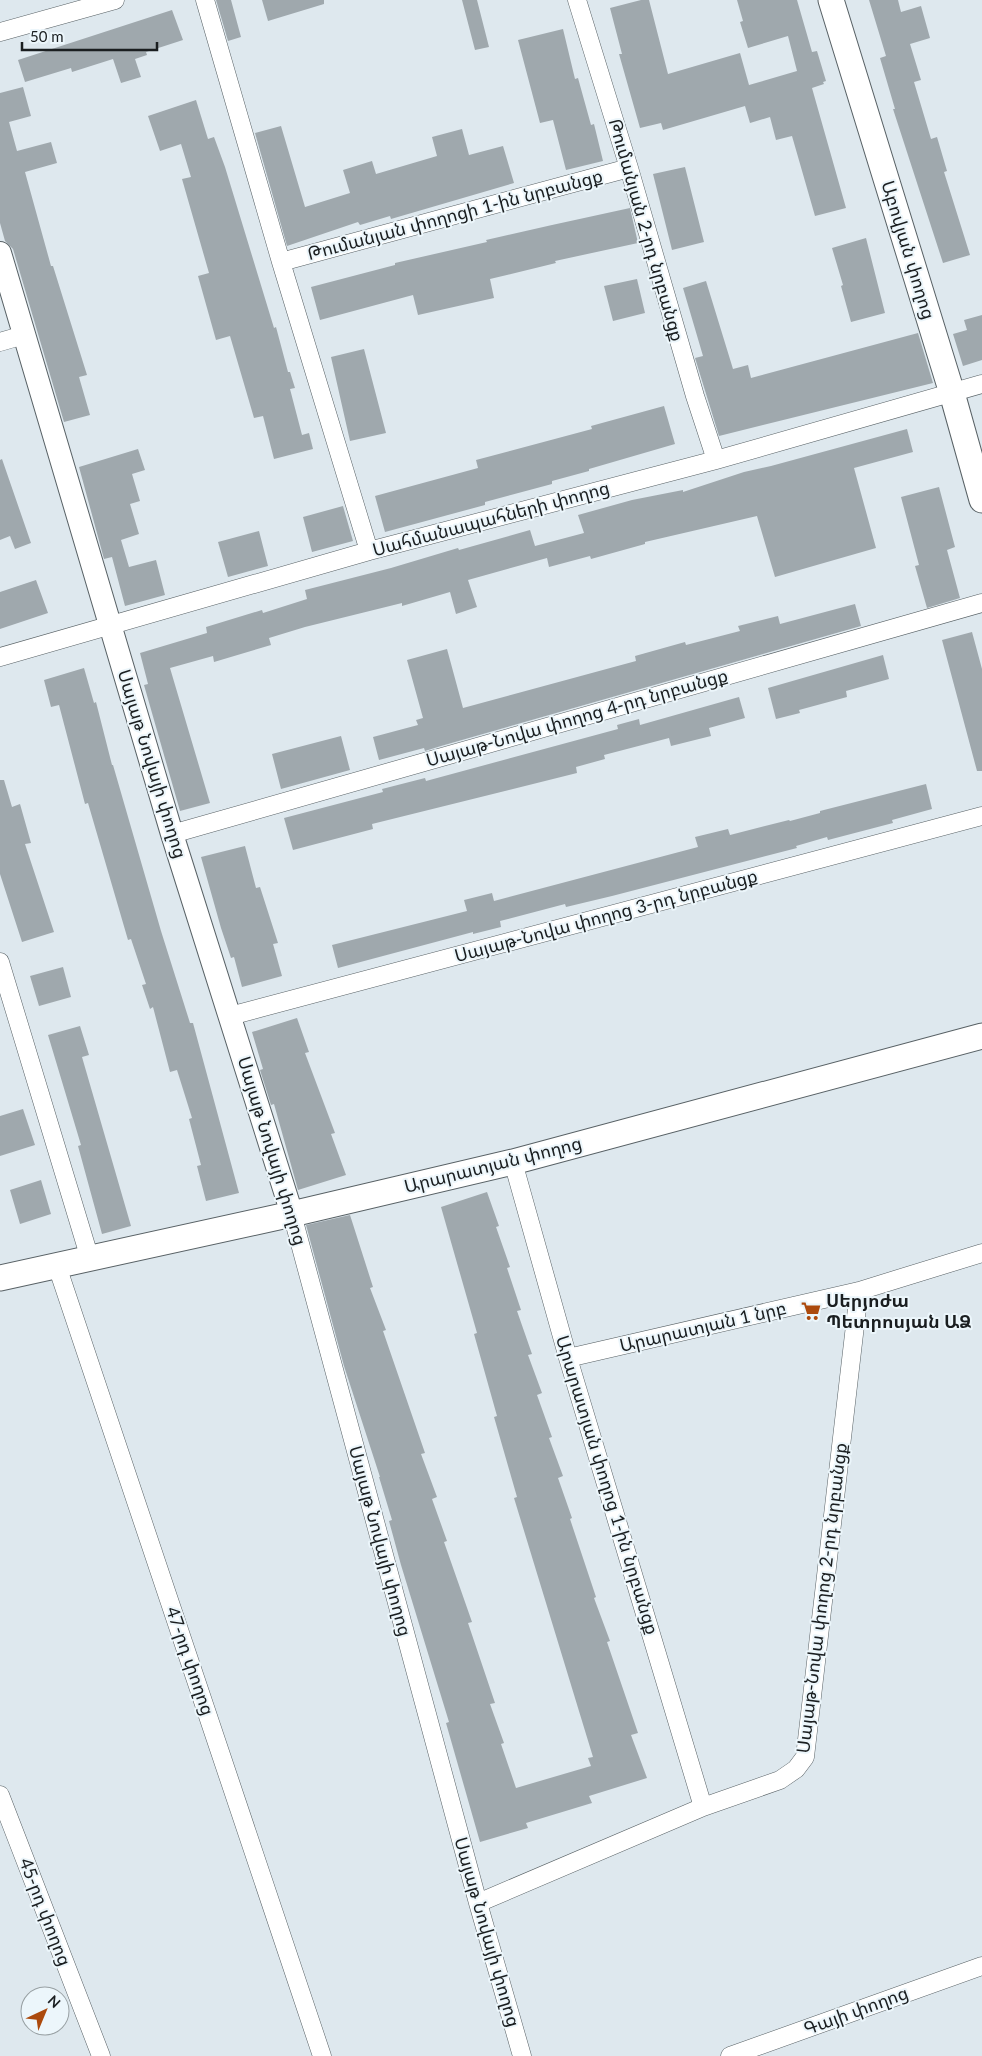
<svg xmlns="http://www.w3.org/2000/svg" width="982" height="2056" viewBox="0 0 982 2056" font-family="Lato,'Noto Sans Armenian',sans-serif">
  <rect width="100%" height="100%" fill="#dee8ee"/>
  <!-- building -->
  <path fill="#9fa8ad" d="M216 0H231L241 37 228 41Z
    M262 0H324V4L268 21Z
    M462 0H477L489 47 475 50Z
    M641 0H649L668 74 740 53 749 85 797 71 788 36 748 48 740 22 743 21 737 0H797L812 52 817 51 826 81 823 82 824 84 812 88 846 208 815 216 792 136 776 140 770 117 750 123 745 106 663 130 661 123 640 128 619 54H622L610 8Z
    M869 0H898L901 12 921 6 930 38 910 44 921 80 914 82 931 139 937 137 947 171 944 172 970 255 943 263 893 109H895L880 58 886 56Z
    M172 10 183 40 146 52 147 55 135 59 141 77 121 83 113 59 72 72 71 68 25 82 18 60Z
    M563 29 575 79 578 78 591 125 594 124 603 161 566 170 553 120 540 123 518 40Z
    M23 87 31 116 9 122 17 151 51 142 57 163 25 172 51 266H53L87 375 79 377 90 415 64 422 13 249 5 241 0 223V93Z
    M196 100 208 139 214 137 225 167 274 328 276 327 288 372H290L295 388 290 389 302 435 309 433 313 449 274 459 263 416 254 418 230 336 216 340 198 276 209 273 182 179 191 177 181 144 160 151 148 116Z
    M281 126 305 207 350 193 343 170 372 161 376 174 437 156 432 137 462 129 469 155 503 146 514 183 391 219 390 216 360 225 358 222 287 246 255 133Z
    M685 167 704 242 672 250 653 174Z
    M630 208 638 243 555 261 556 263 490 279 494 298 418 315 413 295 320 320 311 287 395 265V263L487 242 486 240 552 225Z
    M866 238 885 313 851 322 841 286 843 285 832 248Z
    M637 279 645 313 613 321 604 286Z
    M706 281 733 369 748 365 751 378 918 333 933 383 719 436 695 358 703 356 683 288Z
    M982 315V360L963 366 953 334 967 330 964 320Z
    M364 349 386 433 350 441 331 357Z
    M664 406 675 444 589 469V471L552 481V484L485 502V505L385 532 375 496 478 468 476 460 592 429 591 426Z
    M907 429 913 452 854 468 876 548 775 577 757 516 645 542V544L591 559 590 556 549 567 547 558 468 580 477 607 456 614 450 592 402 606V603L305 627 269 638 271 645 214 662 213 656 170 668 210 803 180 811 144 685 148 684 140 653 207 633 206 627 262 610 263 613 307 599 305 590 391 568 458 548 459 550 530 530 535 546 584 533 578 515 632 500 683 490V492L744 472 771 466Z
    M138 449 145 470 132 474 140 501 130 504 139 534 121 540 129 567 156 560 165 595 125 606 112 557 104 559 79 467Z
    M2 459 31 543 15 549 10 536 0 540V460Z
    M939 487 955 547 947 550 960 598 927 608 915 566 919 565 901 497Z
    M343 506 353 541 312 552 303 517Z
    M259 531 268 566 228 577 218 542Z
    M36 580 48 613 0 629V592Z
    M855 604 861 626 441 746 425 751 424 748 379 760 373 737 418 725 416 720 423 718 407 660 447 649 463 708 636 661 635 656 685 642 686 645 740 631 738 626 778 616 780 624Z
    M972 632 982 669V771H977L942 640Z
    M883 655 889 679 846 691 847 697 799 710 800 713 776 719 768 688Z
    M84 668 94 703 96 702 112 765H113L161 931 190 1023H193L239 1193 206 1201 197 1166 201 1165 189 1119 192 1118 177 1070 170 1072 153 1007 150 1009 142 985 146 984 131 939 128 940 88 803 85 804 59 705 51 707 44 680Z
    M739 697 745 718 709 728 711 736 671 746 669 738 604 755 605 759 576 767 577 773 372 824 373 829 293 850 284 818 383 792 382 789 425 778 426 781 618 729 617 725 639 719 640 725Z
    M341 736 350 770 281 789 272 754Z
    M0 780H4L12 807 20 804 31 843 25 844 54 932 22 942 0 874Z
    M926 784 932 809 892 820 893 823 828 840 827 837 796 846 797 848 612 896 566 907 565 904 500 921 501 927 473 934V932L338 968 332 945 467 911 464 900 492 893 494 901 698 847 695 837 728 829 730 835 789 820 790 821 820 813V811Z
    M245 846 256 888 260 887 278 943 273 944 282 976 242 987 234 957 231 958 221 928 201 857Z
    M63 967 71 997 39 1006 30 976Z
    M297 1018 309 1052 305 1053 335 1133 331 1134 346 1175 298 1190 274 1104 271 1105 260 1070 263 1069 252 1032Z
    M80 1026 89 1055 82 1057 131 1226 102 1234 78 1146 81 1145 48 1035Z
    M23 1109 35 1145 0 1156V1116Z
    M41 1180 51 1214 20 1224 10 1190Z
    M487 1192 499 1226 496 1227 510 1267 507 1268 521 1310 517 1311 532 1354 528 1355 542 1393 537 1395 552 1437 549 1438 563 1476 558 1478 572 1518 570 1519 596 1597 594 1598 610 1641 607 1642 638 1733 631 1735 647 1778 589 1796 592 1803 526 1823 528 1828 480 1842 446 1723 449 1722 401 1565 389 1521 392 1520 379 1477H380L344 1366 306 1225 350 1215 373 1287 370 1288 386 1330 383 1331 425 1453 421 1454 437 1497 432 1499 447 1541 444 1542 472 1622 468 1623 495 1703 490 1704 504 1743 501 1744 516 1788 591 1766 588 1758 593 1757 514 1498 517 1497 494 1417 497 1416 474 1334 477 1333 441 1207Z"/>
  <g fill="none" stroke-linecap="round" stroke-linejoin="round">
    <defs>
      <path id="minor" d="M205 0 281 262 369 551
        M577 0 629 168 695 396 716 460
        M0 32 115 0
        M281 262 629 168
        M0 342 24 335
        M0 657 369 551 716 460 982 384
        M172 834 982 603
        M0 962 90 1259
        M230 1016 982 816
        M513 1162 568 1358 703 1807
        M292 1214 478 1903 522 2056
        M57 1266 322 2056
        M568 1358 859 1291 982 1253
        M0 1795 101 2056
        M478 1903 703 1807 780 1780 796 1769 805 1757 859 1291
        M730 2056 982 1966"/>
      <path id="tertiary" d="M0 253 172 834 292 1214"/>
      <path id="secondary" d="M831 0 952 393 982 500
        M0 1278 292 1214 513 1162 982 1036"/>
    </defs>
    <!-- minor casing -->
    <use href="#minor" stroke="#586165" stroke-width="19"/>
    <!-- tertiary casing -->
    <use href="#tertiary" stroke="#586165" stroke-width="24"/>
    <!-- secondary casing -->
    <use href="#secondary" stroke="#586165" stroke-width="27"/>
    <!-- minor -->
    <use href="#minor" stroke="#fff" stroke-width="18"/>
    <!-- tertiary -->
    <use href="#tertiary" stroke="#fff" stroke-width="22"/>
    <!-- secondary -->
    <use href="#secondary" stroke="#fff" stroke-width="25"/>
  </g>
  <!-- icons -->
  <defs>
    <symbol id="supermarket-bare" viewBox="-9 -9 18 18"><path d="M-6-5.5h2.5l.6 2H6L4.5 2H-2.5L-4.4-4H-6ZM-1.5 3.2a1.3 1.3 0 1 0 .1 0ZM3 3.2a1.3 1.3 0 1 0 .1 0Z" fill="#ac4a0d" stroke="#ecf6fb" stroke-width="2.5" paint-order="stroke"/></symbol>
  </defs>
  <g fill-rule="evenodd">
    <use href="#supermarket-bare" x="797" y="1297" width="28" height="28"/>
  </g>
  <g text-anchor="middle" stroke-width="4" stroke-linejoin="round" paint-order="stroke">
    <!-- street labels -->
    <g font-size="18" fill="#1a1e20" stroke="#ecf6fb">
      <text transform="translate(455 215) rotate(-15)" y="6">Թումանյան փողոցի 1-ին նրբանցք</text>
      <text transform="translate(646 230) rotate(74)" y="6">Թումանյան 2-րդ նրբանցք</text>
      <text transform="translate(908 250) rotate(73)" y="6">Աբովյան փողոց</text>
      <text transform="translate(491 519) rotate(-15)" y="6">Սահմանապահների փողոց</text>
      <text transform="translate(577 718) rotate(-16)" y="6">Սայաթ-Նովա փողոց 4-րդ նրբանցք</text>
      <text transform="translate(152 764) rotate(73)" y="6">Սայաթ Նովայի փողոց</text>
      <text transform="translate(606 916) rotate(-15)" y="6">Սայաթ-Նովա փողոց 3-րդ նրբանցք</text>
      <text transform="translate(272 1151) rotate(73)" y="6">Սայաթ Նովայի փողոց</text>
      <text transform="translate(493 1165) rotate(-14)" y="6">Արարատյան փողոց</text>
      <text transform="translate(703 1327) rotate(-13)" y="6">Արարատյան 1 նրբ</text>
      <text transform="translate(607 1485) rotate(73)" y="6">Արարատյան փողոց 1-ին նրբանցք</text>
      <text transform="translate(380 1541) rotate(75)" y="6">Սայաթ Նովայի փողոց</text>
      <text transform="translate(822 1598) rotate(-83)" y="6">Սայաթ-Նովա փողոց 2-րդ նրբանցք</text>
      <text transform="translate(190 1661) rotate(71)" y="6">47-րդ փողոց</text>
      <text transform="translate(45 1912) rotate(69)" y="6">45-րդ փողոց</text>
      <text transform="translate(487 1932) rotate(74)" y="6">Սայաթ Նովայի փողոց</text>
      <text transform="translate(856 2011) rotate(-20)" y="6">Գայի փողոց</text>
    </g>
    <!-- poi labels -->
    <g font-size="18" font-weight="bold" fill="#1a1e20" stroke="#ecf6fb" text-anchor="start">
      <text x="826" y="1307">Սերյոժա<tspan x="826" dy="21">Պետրոսյան ԱՁ</tspan></text>
    </g>
  </g>
  <!-- north arrow -->
  <g transform="translate(45 2011) rotate(44)"><circle r="24" fill="#ecf6fb" stroke="#98a0a3"/>
  <path d="M0-4L9 19L0 12L-9 19Z" fill="#ac4a0d"/>
  <text y="-8" font-size="14" font-weight="bold" text-anchor="middle" fill="#1a1e20">N</text>
  </g>
  <!-- scale -->
  <path d="M22 42v8h135v-8" fill="none" stroke="#1a1e20" stroke-width="2.5"/>
  <text x="30" y="42" font-size="15" fill="#1a1e20" stroke="#ecf6fb" stroke-width="4" paint-order="stroke">50 m</text>
</svg>
